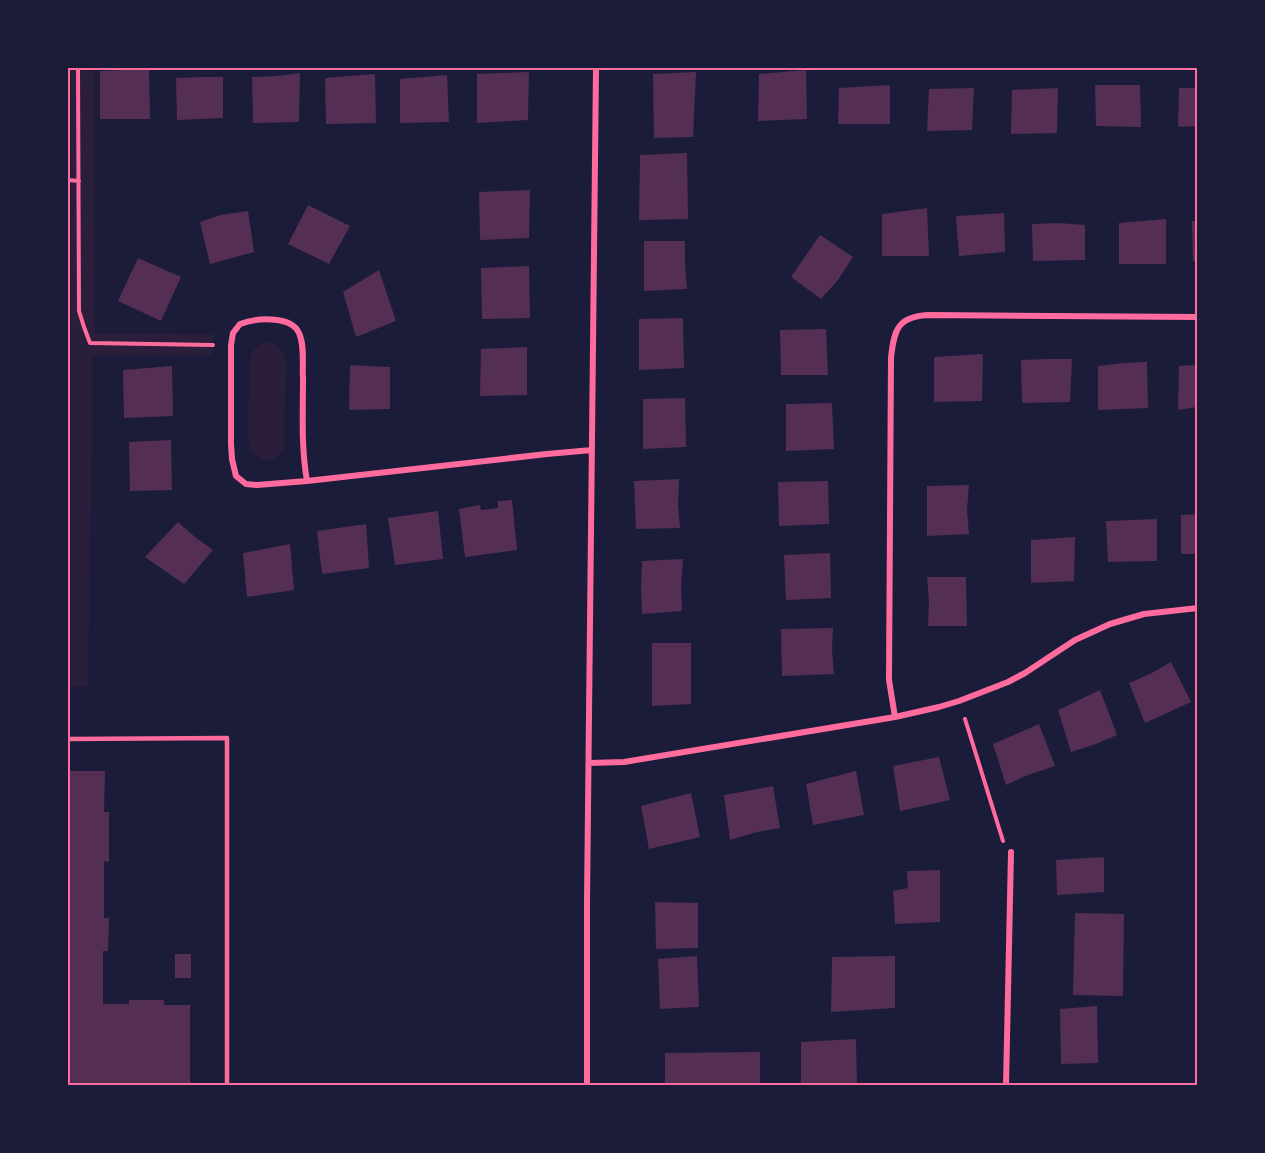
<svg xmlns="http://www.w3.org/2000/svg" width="1265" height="1153" viewBox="0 0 1265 1153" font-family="Inter,sans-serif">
  <rect width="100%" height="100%" fill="#1b1b3a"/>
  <!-- green -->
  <path fill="#2a1e3b" d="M68 68H94L95 333 213 334V355H93L88 686 68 687Z
    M265 342C278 344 282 347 286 361L284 449C272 469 252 460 248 441L249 363C251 352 254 346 265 342Z"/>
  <!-- building -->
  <path fill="#542f53" d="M122 70H149L150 119H100V71Z
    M806 70 807 119 758 121 759 74Z
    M529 72 528 120 477 123V74Z
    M696 72 693 137 654 138 653 74Z
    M300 73 299 122 253 123 252 77 276 76Z
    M375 74 376 123 326 124 325 78Z
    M447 75 449 122 400 123V79Z
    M201 77H223V118L177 120 176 78Z
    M890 85V124H838L839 88Z
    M1095 85H1140L1141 127 1096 126Z
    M974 88 972 130 927 131 929 89Z
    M1058 88 1057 133 1011 134 1012 90Z
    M1179 88H1197V126L1178 127Z
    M687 153 688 219 639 220 640 155Z
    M530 190 529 238 480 240 479 192Z
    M308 205 350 226 329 264 288 244Z
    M927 208 929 256H882V214Z
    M248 211 254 252 210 264 200 222 220 215Z
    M1004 213 1005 252 959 256 956 216Z
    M1166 219V264H1119V223Z
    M1192 221H1197V261H1193Z
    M1058 223 1085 225V260L1033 261 1032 224Z
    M820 235 853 257 838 280 821 299 791 277Z
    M644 241H685V265L687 289 644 291Z
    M138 258 181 277 161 321 118 301Z
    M529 266 530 318 482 319 481 268Z
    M379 270 396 321 356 337 343 292Z
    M683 318 684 368 639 370V319Z
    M826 329 828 375H781L780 330Z
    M527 347V395L480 396 481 349Z
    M983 354 982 401 934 402V357Z
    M1047 359H1072L1070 402 1022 403 1021 360Z
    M1147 362 1148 408 1098 410V366L1123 363Z
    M350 365 390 367V409L349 410Z
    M1197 365V407L1178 410 1179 366Z
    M172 366 173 416 124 418 123 370Z
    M685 398 686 447 643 449V399Z
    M832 403 834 449 786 451V404Z
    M171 440 172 490 130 491 129 442Z
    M679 479 678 505 680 528 636 529 634 481Z
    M828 481 829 524 779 526 778 482Z
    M969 485 967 510 969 534 927 536V486Z
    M512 500 517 550 465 557 459 509 480 505 481 510 498 508V501Z
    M438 511 443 559 395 565 388 518Z
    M1197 514V554H1181V515Z
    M1157 519V561L1108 562 1106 521Z
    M178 522 195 537 213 550 184 584 145 557Z
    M366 524 369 568 322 574 317 531Z
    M1075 537 1074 581 1031 583V540Z
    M290 544 294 590 247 597 243 553Z
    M830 553 831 598 786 600 784 555Z
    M683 559 681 588 682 611 642 614 641 588 642 561Z
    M927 577H966L967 626H928L929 602Z
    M833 628 832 650 834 674 782 676 781 629Z
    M652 643H691V704L652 706Z
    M1171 662 1191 702 1145 723 1129 683 1150 674Z
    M1100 690 1117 735 1096 744 1071 752 1058 710Z
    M1039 724 1055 766 1028 775 1006 785 993 744Z
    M939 757 950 800 900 811 893 766Z
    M68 771H105L104 812H109V862L104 861V918H109L108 951H103V1004H129V1000H164V1005H190V1086H68Z
    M856 771 864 815 813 825 806 784Z
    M773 786 780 828 757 832 730 840 724 795Z
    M691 793 700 837 649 849 641 806Z
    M1104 857V892L1057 895 1056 860Z
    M940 870V922L895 924 893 891 908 888 907 871Z
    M655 902 698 903V948L656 949Z
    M1075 913 1124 914 1123 996 1073 995Z
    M175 954H191V978H175Z
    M697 956 699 1007 660 1009 658 959Z
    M895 956V1008L831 1012 832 957Z
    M1097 1006 1098 1063 1061 1064 1060 1009Z
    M856 1039 857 1086H801V1042Z
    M760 1052V1086H665V1053Z"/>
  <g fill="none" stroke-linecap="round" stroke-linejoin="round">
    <!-- path -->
    <path stroke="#ff6b9d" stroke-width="4" d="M78 68 79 311 84 327 90 343 213 345
      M68 180 79 181
      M965 719 1003 841"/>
    <!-- service -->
    <path stroke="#ff6b9d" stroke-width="4.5" d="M68 739 227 738V1086"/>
    <!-- minor -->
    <path stroke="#ff6b9d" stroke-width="6" d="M307 481C301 447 303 413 303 379 302 365 305 346 299 333 291 315 255 318 240 324L233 333 231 345V444L232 459 236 476 246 484 257 485 307 481 547 454 592 450
      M895 717 889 680 891 358C894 329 898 316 930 315L1198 317
      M589 763 624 762 895 717 939 707 959 701 1008 682 1025 673 1075 640 1110 624 1144 614 1198 608
      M587 1086V901L596 68
      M1006 1086 1011 852"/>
  </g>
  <!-- border -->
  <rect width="1265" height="1153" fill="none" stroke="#1b1b3a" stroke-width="138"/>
  <rect x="69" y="69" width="1127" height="1015" fill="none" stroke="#ff6b9d" stroke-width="2"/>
</svg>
